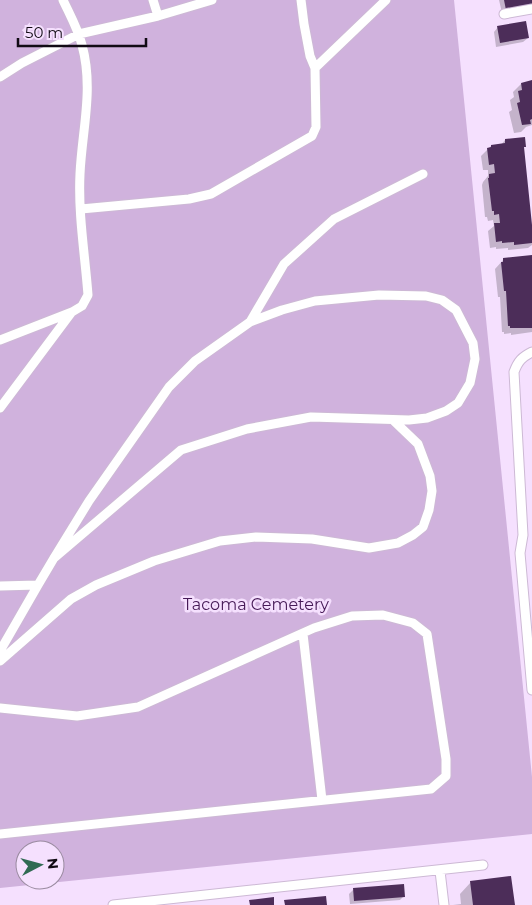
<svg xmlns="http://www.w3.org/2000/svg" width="532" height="905" viewBox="0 0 532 905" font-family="Montserrat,sans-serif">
  <rect width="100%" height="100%" fill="#f5e0fe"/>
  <!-- green -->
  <path fill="#d0b2dd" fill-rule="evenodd" d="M0 0H454L532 777V834L0 888ZM25 850H55V880H25Z"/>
  <!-- shadow -->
  <path fill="#0003" d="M499 0H532L502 13Z
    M498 27 528 38 523 42 496 47 494 32Z
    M532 82V125L526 127 521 132 514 133 509 112 512 110 510 100 514 97 513 92 521 84Z
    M505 140 525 146 522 149 532 236V245L528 248 508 250V248L496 249V247L490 248 488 231 494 226 493 220 488 221 487 217H485L482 185 483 182 488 176V170H483L481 156 491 146 501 145Z
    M532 256V332L511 335V333L504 334V332H502L500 297H498L495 269 504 259Z
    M471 882 514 905H453L461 904 460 894Z
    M353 890 404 896 400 900 350 904 349 894Z"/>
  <!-- building -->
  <path fill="#4c2d59" d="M504 0H532V5L506 10Z
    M526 21 529 38 500 43 497 26Z
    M532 80V119L530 120 531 124 522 125 517 103 520 102 518 91 522 90 521 83Z
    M525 137 526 147H524L532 225V243L514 245V242L502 243V241L496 242 494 223H500L499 214 494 215V211H492L488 178H489V174L495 173 494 164 489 165 487 148 491 147V145L505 143V139Z
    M532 255V328H510V326H508L506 291H504L501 262H503V258Z
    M511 876 515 905H473L470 881Z
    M404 884 405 897 354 901 353 888Z
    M326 896 327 905H285L284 900Z
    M274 897V905H250L249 900Z"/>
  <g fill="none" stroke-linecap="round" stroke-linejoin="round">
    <defs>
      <path id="service" d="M153 0 158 16
        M504 14 532 9
        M315 68 386 0
        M0 77 22 63 79 34 158 16 212 0
        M81 209 189 199 211 194 312 136 316 127 315 68 310 56 304 24 301 0
        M250 322 284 264 334 219 423 174
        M0 340 72 312 82 306 88 295C85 255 78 214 80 174 82 130 94 89 82 45 78 29 70 15 63 0
        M532 352C522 357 518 361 514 372L523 535 520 553 532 690
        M0 408 71 313
        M0 586 38 585
        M303 634 322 800
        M0 651 38 585 54 558 89 501 169 387 195 361 250 322 282 310 315 301 379 295 426 296 442 300 456 310 473 343 475 359 470 383 458 403 446 411 427 418 409 420 311 417 247 429 181 450 54 558
        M0 661 71 599 96 585 154 561 220 541 256 537 312 539 369 548 398 543 413 535 423 527 429 510 432 491 430 476 418 444 393 420
        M0 708 77 716 138 707 314 628 352 616 383 615 413 623 427 634 446 759V776L431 789 0 834
        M440 871 444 905
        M113 905 483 865"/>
    </defs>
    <!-- service casing -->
    <use href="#service" stroke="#cdb9d5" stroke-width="11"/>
    <!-- service -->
    <use href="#service" stroke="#fff" stroke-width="9"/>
  </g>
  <g text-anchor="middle" stroke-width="5" stroke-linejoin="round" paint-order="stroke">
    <!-- park labels -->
    <g font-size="16" fill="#461a57" stroke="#f5e0fe">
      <text x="256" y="610">Tacoma Cemetery</text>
    </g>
  </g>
  <!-- north arrow -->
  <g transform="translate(40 865) rotate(84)"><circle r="24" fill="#f5e0fe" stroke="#9a8ba0"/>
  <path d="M0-4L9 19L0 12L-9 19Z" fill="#306a53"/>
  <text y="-8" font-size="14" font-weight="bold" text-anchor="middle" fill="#110b14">N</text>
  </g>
  <!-- scale -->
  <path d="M18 38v8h128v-8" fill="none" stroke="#110b14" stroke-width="2.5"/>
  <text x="25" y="38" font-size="15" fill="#110b14" stroke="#f5e0fe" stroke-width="4" paint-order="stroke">50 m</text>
</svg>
